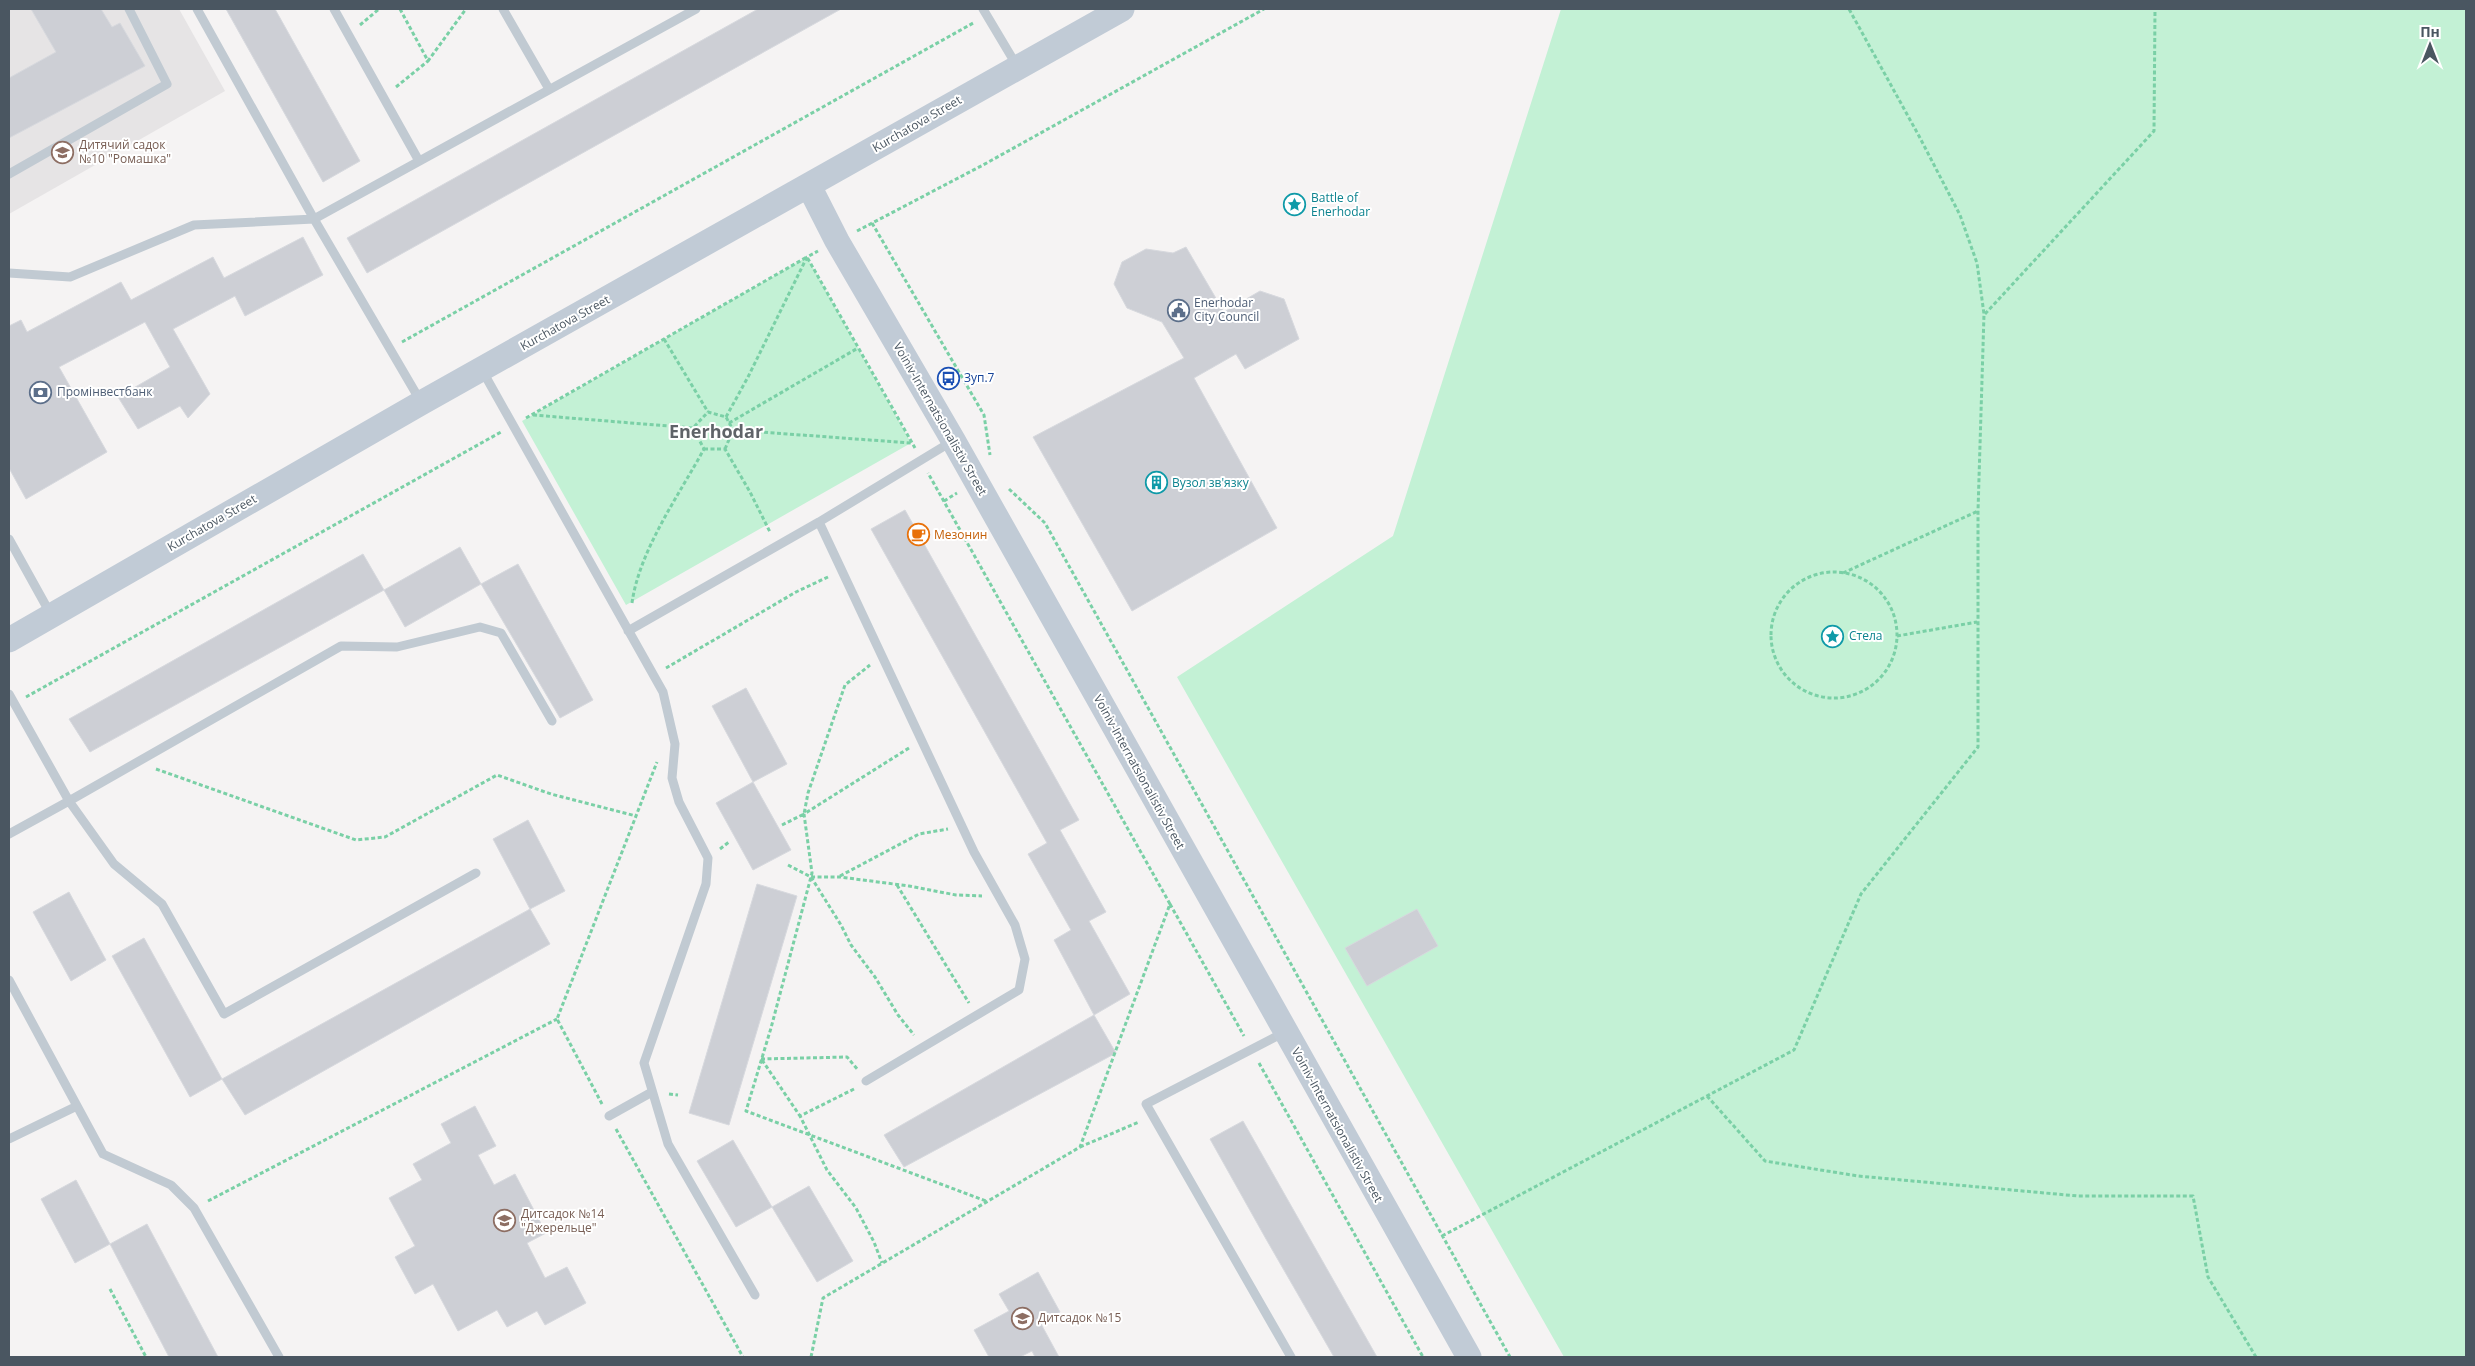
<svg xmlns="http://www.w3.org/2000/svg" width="2475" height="1366" viewBox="0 0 2475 1366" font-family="'Open Sans',sans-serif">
  <rect width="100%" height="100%" fill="#f5f3f3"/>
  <!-- education -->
  <path fill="#e6e4e5" d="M9 9H179L225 91 9 214Z"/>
  <!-- green -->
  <path fill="#c3f1d5" d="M1561 9H2466V1357H1564L1177 677 1393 536Z
    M807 257 911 443 626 605 522 421Z"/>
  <!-- building -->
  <path fill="#cdcfd5" stroke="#d7d9de" d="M31 9H101L112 27 120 23 145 66 9 138V78L56 52Z
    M226 9H275L360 161 323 182Z
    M758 9H841L367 273 347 238Z
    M303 237 323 275 245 316 235 296 173 329 210 394 188 418 180 406 138 429 118 397 170 367 145 322 59 367 107 452 26 499 9 468V326L21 320 27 332 121 282 131 300 213 257 224 278Z
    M1186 247 1224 312 1260 291 1284 299 1299 339 1245 369 1236 354 1194 378 1277 528 1132 611 1033 437 1184 358 1162 322 1127 308 1114 284 1122 262 1146 249 1173 253Z
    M905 510 1079 820 1060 830 1106 912 1089 921 1130 994 1094 1015 1054 940 1071 930 1028 854 1047 843 871 529Z
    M460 547 481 584 405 627 384 590Z
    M363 554 384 590 90 752 69 719Z
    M518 564 593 700 560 718 481 584Z
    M746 688 787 764 753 782 712 706Z
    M753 782 791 850 753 870 716 803Z
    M528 820 565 891 530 909 493 839Z
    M757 884 797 896 729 1125 689 1113Z
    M69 892 106 960 71 981 33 912Z
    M530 909 550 944 245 1115 222 1079Z
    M1417 909 1438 946 1367 986 1345 948Z
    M144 938 222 1079 190 1097 112 956Z
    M1094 1015 1116 1053 904 1167 884 1135Z
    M475 1106 496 1146 478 1155 494 1185 515 1174 546 1233 527 1243 545 1278 567 1267 586 1303 545 1325 537 1311 507 1327 497 1310 458 1331 433 1284 415 1294 395 1257 415 1246 389 1198 422 1180 413 1164 451 1143 441 1124Z
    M1243 1121 1377 1357H1334L1266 1239 1210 1139Z
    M733 1140 772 1207 736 1227 697 1161Z
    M76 1180 110 1244 75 1263 41 1199Z
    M809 1186 853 1261 817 1282 772 1207Z
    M147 1224 218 1357H169L110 1244Z
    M1038 1272 1060 1312 1040 1322 1059 1357H1035L1032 1351 1020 1357H989L974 1330 1009 1311 999 1294Z"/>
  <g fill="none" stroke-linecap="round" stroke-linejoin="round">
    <!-- path -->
    <path stroke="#7ad0a6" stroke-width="3" stroke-dasharray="4 2.5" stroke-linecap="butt" d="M400 9 428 61 466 9
      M360 25 379 9
      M396 87 428 61
      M872 223 984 415 990 455
      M857 231 983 165 1264 9
      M1985 314 2154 131 2155 9
      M664 339 708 412
      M402 342 975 22
      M533 415 693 428 708 412 726 417 733 430 911 443
      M726 417 748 377 807 257 818 251
      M526 418 807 257 915 448
      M729 423 858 348
      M704 449H725L750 492 770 532
      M725 449 733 430
      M1009 489 1045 523 1510 1357
      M944 501 957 493
      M1771 635a63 63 0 1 1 126 0a63 63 0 1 1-126 0Z
      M1843 573 1978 511
      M632 603C639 551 679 495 704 449L693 428
      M1897 636 1977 622
      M666 668 796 592 828 577
      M26 697 501 432
      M909 748 804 814 812 873 771 1028 746 1111 986 1201
      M156 769 356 840 385 837 497 775 551 794 636 816
      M782 825 804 814 808 793 845 685 870 665
      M720 849 729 842
      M788 865 811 877H840L909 886 956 895 982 896
      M840 876 919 834 948 829
      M811 877 841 925 851 945 875 977 898 1015 914 1035
      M897 885 969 1003
      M1170 904 1244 1036
      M761 1059 847 1057 858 1070
      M762 1060 800 1116
      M1259 1063 1423 1357
      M854 1089 800 1116 827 1170 856 1208 874 1242 882 1263
      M669 1094 678 1095
      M1707 1096 1765 1161 1858 1176 2078 1196H2193L2208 1277 2256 1357
      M602 1104 557 1019 657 762
      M616 1129 743 1357
      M1080 1147 1139 1122
      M208 1201 557 1019
      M1442 1236 1794 1050 1861 894 1978 747V511L1984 314 1977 263 1960 215 1919 136 1849 9
      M110 1289 146 1357
      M811 1357 823 1298 1080 1147 1170 904 928 473"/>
    <!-- lane -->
    <path stroke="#c1cad2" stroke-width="9" d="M197 9 314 219 421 402
      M334 9 419 161
      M503 9 549 89
      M983 9 1017 66
      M9 174 167 84 129 9
      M9 273 70 277 194 225 314 219 696 9
      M482 370 663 692 675 744 672 778 679 802 708 858 706 884 644 1063 668 1144 755 1295
      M9 539 50 613
      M628 631 819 522
      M9 694 69 801 9 834
      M476 873 224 1014 162 904 114 864 69 801 341 646 397 647 480 627 501 633 552 721
      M9 980 103 1154 171 1185 194 1208 279 1357
      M1285 1032 1146 1104 1291 1357
      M866 1081 1019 990 1025 959 1015 925 974 852 819 522 951 442
      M609 1116 652 1092
      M9 1139 77 1106"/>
    <!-- secondary -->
    <path stroke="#c1cbd6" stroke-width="25" d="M809 186 837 241 953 440 1469 1357
      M9 640 421 403 1122 9"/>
  </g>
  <!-- icons -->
  <defs>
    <symbol id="school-ring" viewBox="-11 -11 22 22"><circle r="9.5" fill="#fff" stroke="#8d6e63" stroke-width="1.5"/><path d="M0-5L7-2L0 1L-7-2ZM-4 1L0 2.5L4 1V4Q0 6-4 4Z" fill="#8d6e63"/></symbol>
    <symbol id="sight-ring" viewBox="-11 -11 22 22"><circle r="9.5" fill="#fff" stroke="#0f9aa8" stroke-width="1.5"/><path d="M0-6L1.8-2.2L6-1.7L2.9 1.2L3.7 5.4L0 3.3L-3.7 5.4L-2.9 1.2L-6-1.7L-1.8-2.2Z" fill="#0f9aa8"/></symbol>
    <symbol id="civic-ring" viewBox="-11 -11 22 22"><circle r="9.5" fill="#fff" stroke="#5c6f8a" stroke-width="1.5"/><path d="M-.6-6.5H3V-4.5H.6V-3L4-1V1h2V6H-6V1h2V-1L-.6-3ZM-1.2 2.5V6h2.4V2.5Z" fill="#5c6f8a"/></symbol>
    <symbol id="bus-ring" viewBox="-11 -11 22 22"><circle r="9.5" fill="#fff" stroke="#1a4fb4" stroke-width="1.5"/><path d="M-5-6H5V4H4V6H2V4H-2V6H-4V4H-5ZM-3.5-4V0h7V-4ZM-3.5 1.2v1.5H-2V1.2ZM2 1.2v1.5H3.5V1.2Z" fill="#1a4fb4"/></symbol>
    <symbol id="bank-ring" viewBox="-11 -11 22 22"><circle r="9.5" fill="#fff" stroke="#5c6f8a" stroke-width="1.5"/><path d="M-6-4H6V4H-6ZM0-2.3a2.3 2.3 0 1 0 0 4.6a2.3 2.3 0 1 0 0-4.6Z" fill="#5c6f8a"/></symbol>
    <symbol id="building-ring" viewBox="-11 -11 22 22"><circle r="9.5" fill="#fff" stroke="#0f9aa8" stroke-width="1.5"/><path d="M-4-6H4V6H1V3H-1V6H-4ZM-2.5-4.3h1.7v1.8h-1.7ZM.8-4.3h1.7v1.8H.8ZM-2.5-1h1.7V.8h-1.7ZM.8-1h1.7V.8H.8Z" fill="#0f9aa8"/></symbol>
    <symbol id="cafe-ring" viewBox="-11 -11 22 22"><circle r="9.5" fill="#fff" stroke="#e8710a" stroke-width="1.5"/><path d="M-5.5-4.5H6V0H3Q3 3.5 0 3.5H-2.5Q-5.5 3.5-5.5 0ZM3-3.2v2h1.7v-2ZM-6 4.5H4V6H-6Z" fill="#e8710a"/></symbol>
  </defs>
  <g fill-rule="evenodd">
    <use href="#school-ring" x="50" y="140" width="25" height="25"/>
    <use href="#sight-ring" x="1282" y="192" width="25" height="25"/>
    <use href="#civic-ring" x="1166" y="298" width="25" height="25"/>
    <use href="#bus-ring" x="936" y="366" width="25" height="25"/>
    <use href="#bank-ring" x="28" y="380" width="25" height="25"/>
    <use href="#building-ring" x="1144" y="470" width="25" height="25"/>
    <use href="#cafe-ring" x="906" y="522" width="25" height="25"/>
    <use href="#sight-ring" x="1820" y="624" width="25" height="25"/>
    <use href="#school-ring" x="492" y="1208" width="25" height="25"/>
    <use href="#school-ring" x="1010" y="1306" width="25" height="25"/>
  </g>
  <g text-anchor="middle" stroke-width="4" stroke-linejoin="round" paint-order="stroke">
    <!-- street labels -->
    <g font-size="12" fill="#4a5661" stroke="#fff">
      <text transform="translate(917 124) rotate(-30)" y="4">Kurchatova Street</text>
      <text transform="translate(565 323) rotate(-29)" y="4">Kurchatova Street</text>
      <text transform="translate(940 419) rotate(60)" y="4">Voiniv-Internatsionalistiv Street</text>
      <text transform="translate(212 523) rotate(-30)" y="4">Kurchatova Street</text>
      <text transform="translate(1139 772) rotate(61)" y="4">Voiniv-Internatsionalistiv Street</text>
      <text transform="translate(1337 1125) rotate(61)" y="4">Voiniv-Internatsionalistiv Street</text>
    </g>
    <!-- education labels -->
    <g font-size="12" fill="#785e54" stroke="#fff" text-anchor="start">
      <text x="79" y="149">Дитячий садок<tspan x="79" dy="14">№10 "Ромашка"</tspan></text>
      <text x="521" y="1218">Дитсадок №14<tspan x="521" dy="14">"Джерельце"</tspan></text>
      <text x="1038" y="1322">Дитсадок №15</text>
    </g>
    <!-- culture labels -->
    <g font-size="12" fill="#0d838f" stroke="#fff" text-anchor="start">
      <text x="1311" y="202">Battle of<tspan x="1311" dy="14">Enerhodar</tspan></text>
      <text x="1172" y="487">Вузол зв'язку</text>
      <text x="1849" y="640">Стела</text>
    </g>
    <!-- service labels -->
    <g font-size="12" fill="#4e5e75" stroke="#fff" text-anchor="start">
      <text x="1194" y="307">Enerhodar<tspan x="1194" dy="14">City Council</tspan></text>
      <text x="57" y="396">Промінвестбанк</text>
    </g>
    <!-- transit labels -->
    <g font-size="12" fill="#164399" stroke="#fff" text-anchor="start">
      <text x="964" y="382">Зуп.7</text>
    </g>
    <!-- food labels -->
    <g font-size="12" fill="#c56008" stroke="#fff" text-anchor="start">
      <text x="934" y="539">Мезонин</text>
    </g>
    <!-- district labels -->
    <g font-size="18" font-weight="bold" fill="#5f6368" stroke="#fff">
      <text x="716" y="438">Enerhodar</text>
    </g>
  </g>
  <!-- border -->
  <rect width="2475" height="1366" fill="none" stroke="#4a5661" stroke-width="20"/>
  <!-- north arrow -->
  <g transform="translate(2430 45)" stroke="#ffffff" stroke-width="4" paint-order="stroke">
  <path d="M0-4L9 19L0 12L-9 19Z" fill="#4a5661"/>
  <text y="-8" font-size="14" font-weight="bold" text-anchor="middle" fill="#4a5661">Пн</text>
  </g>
</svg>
